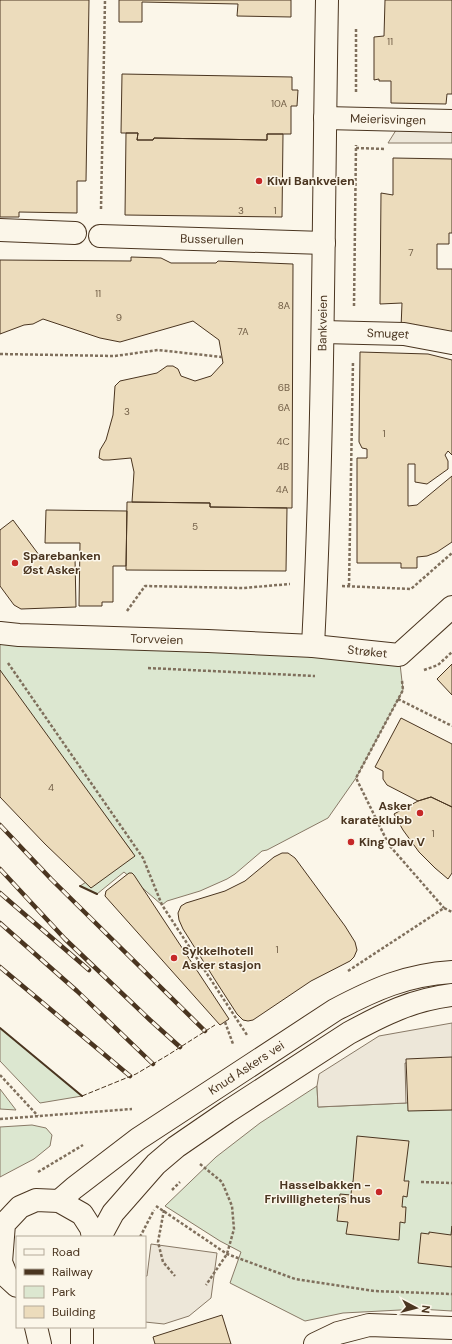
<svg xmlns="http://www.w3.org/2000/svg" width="452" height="1344" viewBox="0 0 452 1344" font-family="'DM Sans',sans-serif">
  <rect width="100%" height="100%" fill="#fbf6e9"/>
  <!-- green -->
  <path fill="#dce7d0" stroke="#887966" d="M0 637 399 655 403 690 356 778 328 818 267 850 262 851 235 874 227 879 200 891 167 901 162 905 124 872 97 894 80 886 132 852 0 675Z
    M0 1028 82 1096 40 1103 0 1061Z
    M317 1086 318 1107 406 1103 452 1102V1311L419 1309 343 1313 305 1321 230 1283 241 1252 220 1241 165 1206 216 1157 260 1123Z
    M0 1089 16 1110 0 1109Z
    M32 1125 46 1128 52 1135 50 1146 34 1159 0 1177V1127Z"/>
  <!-- parking -->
  <path fill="#ede7d9" stroke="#887966" d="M398 127 452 129V143H388Z
    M452 1023V1062L405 1063 406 1103 318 1107 317 1086 319 1074 379 1036Z
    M151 1244 217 1253 211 1298 189 1316 164 1324 145 1322V1276H147Z"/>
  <!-- building -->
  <path fill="#ecdcbc" stroke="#4a3520" d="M0 0H89L86 181H77V213L19 212V217H0Z
    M119 0H291V17L237 16 238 4 142 2V22H119Z
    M385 0H452V94H447L446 104 391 103V81H379V79L374 80V37L384 36Z
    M122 74 292 77V90H298L297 106H291V134H267V140L154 138 153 140H137L138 133H121Z
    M126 133H138L137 140H153L154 138 267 140V134H283L282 217 125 215Z
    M393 158 452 159V233H449V244H437V269H452V334L401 328 402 303 380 304 381 193 393 195Z
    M131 257 161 258 171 263H216L218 261 293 264 292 508 210 507V503L132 502 134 472 131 458 109 460H103L99 458 100 450 106 440 113 415 115 386 120 381 157 373 167 366H173L178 369 181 376 195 381 211 376 223 363 219 340 193 321 120 342 100 338 43 319 33 324 24 325 0 334V260L131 261Z
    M360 352 428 354 452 360V455L448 451 445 455 448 461V469L427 484 415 482V464H408V506L417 505 452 476V542L437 552 427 556 417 557V568H401V563H357V458H367V449L362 448 359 442Z
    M127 502 210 503V507L287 508 286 571 126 570Z
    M46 510 127 511 126 566H113V602H102V606H79L80 543H45Z
    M13 520 42 559 75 558 76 607 21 609 14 605 0 586V530Z
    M452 664V695L437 679Z
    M0 670 135 856 91 888 45 844 0 797Z
    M401 718 452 744V807L431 797 418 801 387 785 383 779V771L375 767Z
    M431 797 452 807V873L448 879 435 868 419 852 403 830 394 814 418 801Z
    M282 853H288L295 858 345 926 355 942 357 950 354 957 350 961 311 981 253 1020 248 1021 243 1020 237 1014 217 983 183 929 179 920 178 913 181 906 186 903 225 891 245 881 274 857Z
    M129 873H132L134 875 229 1019 220 1025 105 896 106 891Z
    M452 1057V1110L408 1111 406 1059Z
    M357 1136 409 1141 404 1181H409L407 1197 403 1196 402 1207H406L405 1223 400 1222 399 1240 346 1234 348 1222 337 1221 340 1194 351 1195 352 1182H353Z
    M452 1226V1267L418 1263 421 1233 429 1234V1232L451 1235Z
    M222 1315 231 1344H155L153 1337Z"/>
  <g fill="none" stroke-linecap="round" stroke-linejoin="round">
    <defs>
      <g id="minor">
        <path id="s1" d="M325 118 452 121"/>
        <path d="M0 230 75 233"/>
        <path id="s2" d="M100 236 324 243"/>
        <path id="s3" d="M323 332 404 334 452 343"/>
        <path id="s4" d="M0 633 19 635 208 641 313 646 399 655 452 607"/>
        <path id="s5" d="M313 646C324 431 323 215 327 0"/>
        <path d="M36 1327 40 1344"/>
        <path d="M82 1344V1327"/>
        <path d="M315 1344 338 1333 369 1325 452 1328"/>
      </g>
      <g id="major">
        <path id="s6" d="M59 1201 74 1188 138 1139 335 1010C375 989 406 975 452 972"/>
        <path d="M100 1237 113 1213 156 1164 176 1147 227 1112 349 1033C384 1014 412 1000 452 995"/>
        <path d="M17 1286 7 1277 1 1262 4 1224 20 1207 36 1200 59 1201 82 1214 91 1228 93 1237"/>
      </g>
    </defs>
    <!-- minor casing -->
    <use href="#minor" stroke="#4a3520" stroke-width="24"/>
    <!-- major casing -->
    <use href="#major" stroke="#4a3520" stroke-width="24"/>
    <!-- path -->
    <path stroke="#7f6f5c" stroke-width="2.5" stroke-dasharray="3 2" stroke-linecap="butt" d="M356 92V27
      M356 148 386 149
      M101 209 105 0
      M354 306 356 145
      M0 354 115 356 158 350 222 357
      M342 586 411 589 452 553
      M349 586 353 361
      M127 611 145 586 243 588 290 584
      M8 663 143 858 162 905 247 1035
      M148 668 315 676
      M424 670 438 665 452 652
      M402 681 403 690 356 778 389 845 444 908
      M398 699 452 726
      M348 971 444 908 452 912
      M225 1022 233 1044
      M0 1075 38 1116
      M0 1119 132 1109
      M200 1164 222 1182 232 1206 234 1229 227 1254 206 1285
      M38 1172 83 1145
      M421 1182 452 1183
      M172 1190 180 1182
      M156 1206 227 1254 295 1279 374 1291 452 1294
      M164 1210 158 1242 163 1262 175 1276
      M140 1237 154 1210"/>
    <!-- minor -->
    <use href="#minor" stroke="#fbf6e9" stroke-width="22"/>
    <!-- major -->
    <use href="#major" stroke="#fbf6e9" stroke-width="22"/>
    <defs>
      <path id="rail" d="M0 825 51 879 205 1031
        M0 869 65 939 150 1020 180 1047
        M0 893 89 970
        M0 923 77 991 153 1064
        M0 967 130 1076"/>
    </defs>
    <!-- rail casing -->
    <use href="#rail" stroke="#4a3520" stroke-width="4.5"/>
    <!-- rail -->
    <use href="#rail" stroke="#fbf6e9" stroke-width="3" stroke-dasharray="9" stroke-linecap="butt"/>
    <!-- fence -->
    <path stroke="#4a3520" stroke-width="1" stroke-dasharray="5 2" stroke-linecap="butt" d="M82 1096 136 1074 168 1055 215 1025"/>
    <!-- wall -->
    <path stroke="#4a3520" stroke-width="2" d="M80 886 97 894
      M0 1028 82 1096"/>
  </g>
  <!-- markers -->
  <g fill="#c62828" stroke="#fbf6e9" stroke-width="1.5">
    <circle cx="259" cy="181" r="4"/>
    <circle cx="15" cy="563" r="4"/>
    <circle cx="420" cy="813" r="4"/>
    <circle cx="351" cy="842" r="4"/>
    <circle cx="174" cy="958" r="4"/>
    <circle cx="379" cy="1192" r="4"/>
  </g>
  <g text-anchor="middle" stroke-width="3" stroke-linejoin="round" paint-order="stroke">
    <!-- number labels -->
    <g font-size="10" fill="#725f47">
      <text x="390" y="45">11</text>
      <text x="279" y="107">10A</text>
      <text x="241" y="214">3</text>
      <text x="275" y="214">1</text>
      <text x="411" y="256">7</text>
      <text x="98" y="297">11</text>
      <text x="284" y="309">8A</text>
      <text x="119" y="321">9</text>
      <text x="243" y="335">7A</text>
      <text x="284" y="391">6B</text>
      <text x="284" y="411">6A</text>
      <text x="127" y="415">3</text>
      <text x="384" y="437">1</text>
      <text x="283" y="445">4C</text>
      <text x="283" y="470">4B</text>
      <text x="282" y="493">4A</text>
      <text x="195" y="530">5</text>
      <text x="51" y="791">4</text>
      <text x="433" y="837">1</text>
      <text x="277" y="953">1</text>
    </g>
    <!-- street labels -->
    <g font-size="12" fill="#4a3520" stroke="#fbf6e9">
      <text dy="4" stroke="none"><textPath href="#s1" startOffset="63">Meierisvingen</textPath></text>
      <text dy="4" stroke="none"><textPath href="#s2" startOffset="112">Busserullen</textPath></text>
      <text dy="4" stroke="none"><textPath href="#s5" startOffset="323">Bankveien</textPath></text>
      <text dy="4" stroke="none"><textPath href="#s3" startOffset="65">Smuget</textPath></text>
      <text dy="4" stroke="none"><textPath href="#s4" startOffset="157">Torvveien</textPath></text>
      <text dy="4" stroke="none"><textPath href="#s4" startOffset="368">Strøket</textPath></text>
      <text dy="4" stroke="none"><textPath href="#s6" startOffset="230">Knud Askers vei</textPath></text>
    </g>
    <!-- poi labels -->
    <g font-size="12" font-weight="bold" fill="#4a3520" stroke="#fbf6e9" text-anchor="start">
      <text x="267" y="185">Kiwi Bankveien</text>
      <text x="23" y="560">Sparebanken<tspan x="23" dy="14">Øst Asker</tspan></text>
      <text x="412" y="810" text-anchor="end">Asker<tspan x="412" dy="14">karateklubb</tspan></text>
      <text x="359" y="846">King Olav V</text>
      <text x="182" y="955">Sykkelhotell<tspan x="182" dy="14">Asker stasjon</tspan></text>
      <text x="371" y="1189" text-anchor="end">Hasselbakken -<tspan x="371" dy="14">Frivillighetens hus</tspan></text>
    </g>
  </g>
  <!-- legend -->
  <rect x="16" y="1236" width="130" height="92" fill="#fbf6e9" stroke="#b4a999"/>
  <rect x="24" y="1249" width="20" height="6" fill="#fbf6e9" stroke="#b4a999"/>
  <text x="52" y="1256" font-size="12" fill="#4a3520">Road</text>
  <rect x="24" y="1269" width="20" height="6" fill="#4a3520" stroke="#b4a999"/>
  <text x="52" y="1276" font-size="12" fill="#4a3520">Railway</text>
  <rect x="24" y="1286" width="20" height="12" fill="#dce7d0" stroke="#b4a999"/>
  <text x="52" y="1296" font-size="12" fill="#4a3520">Park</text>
  <rect x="24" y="1306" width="20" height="12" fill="#ecdcbc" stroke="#b4a999"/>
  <text x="52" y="1316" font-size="12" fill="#4a3520">Building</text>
  <!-- north arrow -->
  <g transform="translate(416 1308) rotate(97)" stroke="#fbf6e9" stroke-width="3" paint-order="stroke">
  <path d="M0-3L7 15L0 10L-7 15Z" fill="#4a3520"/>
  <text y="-6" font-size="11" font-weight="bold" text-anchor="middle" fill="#4a3520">N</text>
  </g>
</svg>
